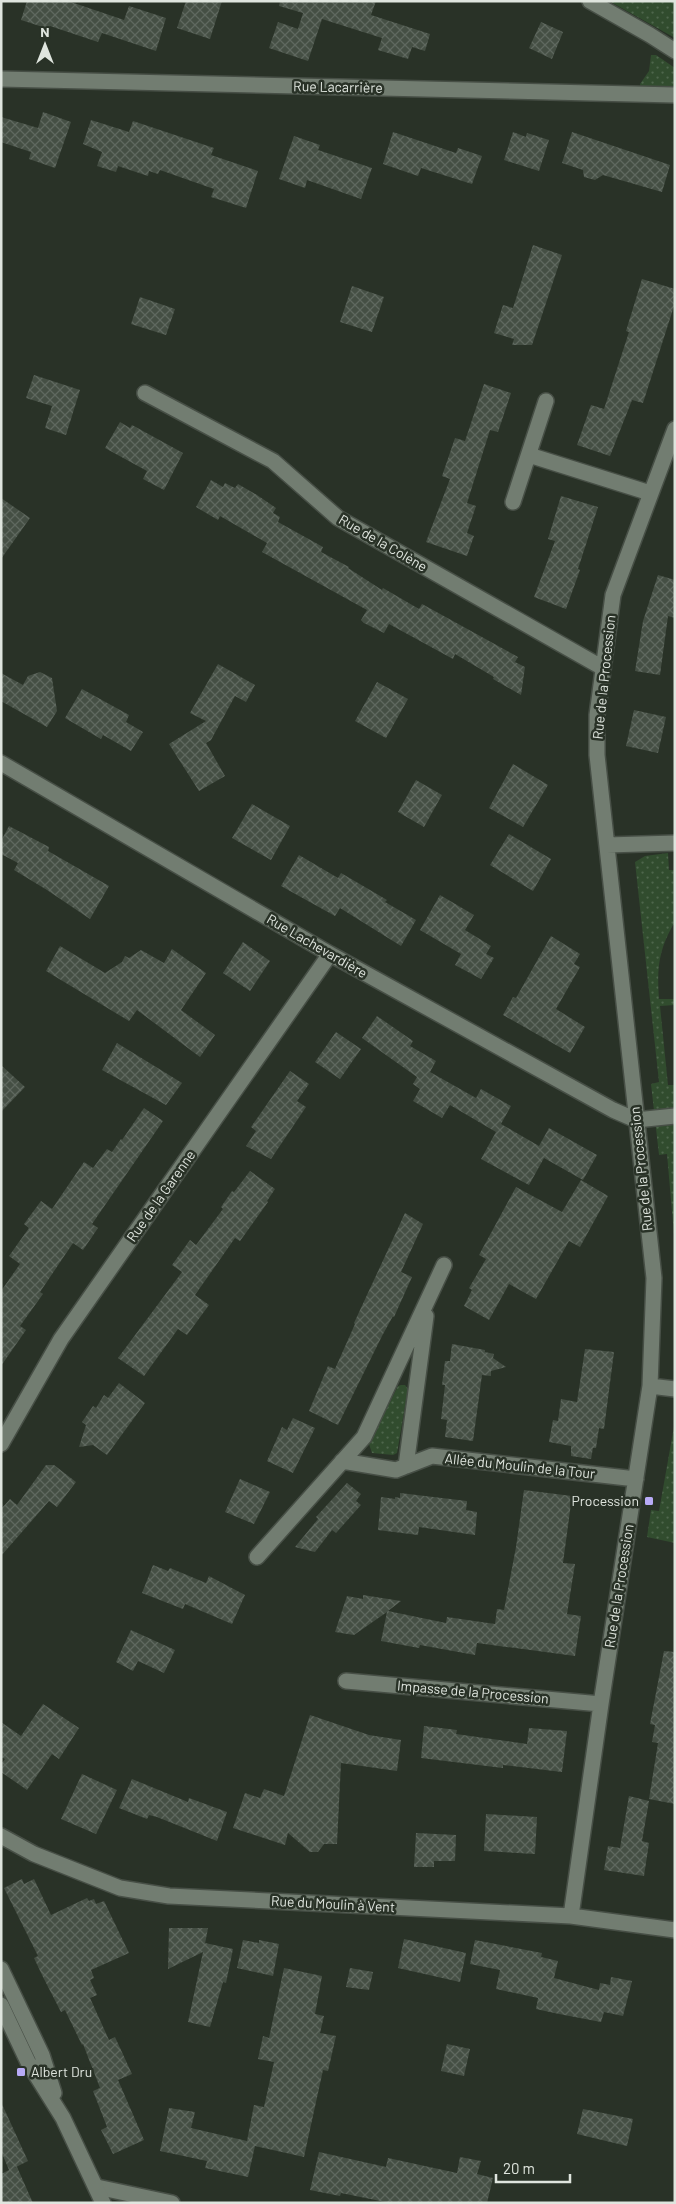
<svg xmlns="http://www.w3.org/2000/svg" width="676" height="2204" viewBox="0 0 676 2204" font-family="Barlow,sans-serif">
  <defs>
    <pattern id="grass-dots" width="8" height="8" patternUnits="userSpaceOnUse" patternTransform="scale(1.25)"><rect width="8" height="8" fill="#314c2e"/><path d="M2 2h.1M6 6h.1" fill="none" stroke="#4e664c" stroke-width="1.8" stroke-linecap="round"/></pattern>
    <pattern id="building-cross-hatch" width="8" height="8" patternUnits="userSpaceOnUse" patternTransform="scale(1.25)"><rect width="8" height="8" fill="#454f44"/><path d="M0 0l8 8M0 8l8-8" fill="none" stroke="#5f685f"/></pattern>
  </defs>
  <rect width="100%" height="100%" fill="#293227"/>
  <!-- grass -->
  <path fill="url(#grass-dots)" d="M609 1H675V38Z
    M651 55H656L675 68V90L641 88 640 84 649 71Z
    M668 853 669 870H675V925H673C658 952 657 969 659 999H675V1005L660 1006 668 1085H675V1246L667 1154 659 1155 651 1084 659 1082 635 862 645 856Z
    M401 1385H405L408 1389 397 1453 393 1455 372 1453 369 1444 398 1386Z
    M675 1421V1543L647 1537 651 1510 659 1511Z"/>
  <!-- building -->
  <path fill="url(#building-cross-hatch)" d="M27 1H68L124 20 129 6 166 18 156 51 102 33 98 42 50 26 49 29 21 20Z
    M186 1H222L210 39 177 28Z
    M280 1H376L371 15 430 34 425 51 412 47 408 59 378 50 382 38 322 19 308 61 269 48 278 22 298 29 303 13 279 6Z
    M541 22 563 32 552 59 529 48Z
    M43 112 71 122 55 168 29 159 31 152 1 142V117L38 128Z
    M91 120 129 132 133 121 214 148 211 155 258 171 246 208 211 197 214 189 160 170 158 174 149 171 148 176 118 166 116 172 97 166 102 152 83 144Z
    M393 132 456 153 458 148 482 156 472 184 421 168 418 176 383 164Z
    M513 132 526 137 527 133 549 140 539 171 504 160Z
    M572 132 670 165 662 192 603 175 595 180 584 177 583 170 562 163Z
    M294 136 320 145 318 150 372 168 361 199 307 180 305 188 279 179Z
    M533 245 562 255 532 345H512L514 339 494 333 503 305 513 308Z
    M642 279 675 289V303L643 403 632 400 610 456 577 445 591 405 604 409 629 332 626 331Z
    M352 286 384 297 372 332 340 322Z
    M140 297 175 309 166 335 131 324Z
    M34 375 80 390 66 435 45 428 52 406 26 398Z
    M484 384 511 393 498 432 490 430 467 503 476 506 467 533 474 536 467 556 426 542 450 479 442 476 455 438 465 441Z
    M120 422 130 428 132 425 183 453 164 490 143 479 147 471 105 448Z
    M211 480 223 487 225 483 235 488 238 484 257 495 276 508 273 513 280 517 278 522 323 547 321 552 349 567 348 568 382 590 383 588 419 609 422 604 518 657 515 662 525 667 521 695 493 679 494 677 455 654 453 659 389 624 384 633 364 623 361 620 367 610 262 552 267 543 220 516 218 520 196 507Z
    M561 496 598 507 578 569 580 570 566 609 534 597 555 541 548 539Z
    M1 498 30 518 1 559Z
    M658 575 675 580V618L668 616 660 675 635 671 643 621Z
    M218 664 255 685 246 702 235 696 211 740 206 743 225 776 199 791 169 744 206 721 190 713Z
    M40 672 52 678 57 711 47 727 1 701V673L23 685 28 676Z
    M377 682 408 699 386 738 355 721Z
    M82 689 129 715 126 722 143 732 131 751 103 735 101 739 65 718Z
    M634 710 666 717 658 753 626 746Z
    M513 764 548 785 523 827 489 808Z
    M416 780 442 795 424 827 398 812Z
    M252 804 290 826 271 860 232 838Z
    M9 826 49 847 48 851 109 886 90 919 47 890 14 870 18 863 1 854V841Z
    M509 834 551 859 533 891 490 865Z
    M299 855 338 878 341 873 387 900 385 902 416 920 401 946 340 908 335 916 281 886Z
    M440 895 474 915 465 930 491 946 486 954 494 958 481 979 455 965 461 954 420 930Z
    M551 936 580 954 574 964 580 967 556 1009 585 1027 570 1053 503 1015 513 997 516 998Z
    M243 942 270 961 250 991 223 973Z
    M60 946 105 973 122 962 125 956 129 958 141 950 164 963 172 949 206 973 181 1010 215 1035 200 1057 137 1010 129 1021 46 971Z
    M377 1016 413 1041 410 1046 436 1061 430 1072 476 1098 481 1089 511 1106 501 1124 539 1146 549 1128 597 1155 583 1180 544 1158 529 1185 481 1159 496 1132 450 1105 442 1118 413 1101 420 1089 413 1084 417 1077 362 1038Z
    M336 1032 361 1049 340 1079 315 1062Z
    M117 1043 182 1083 166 1105 102 1070Z
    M1 1065 25 1087 1 1112Z
    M290 1071 309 1084 297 1101 306 1107 271 1159 246 1146 256 1131 251 1127Z
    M144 1108 163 1121 92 1224 98 1228 83 1250 73 1243 40 1292 43 1294 20 1326 26 1330 1 1366V1291L20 1264 9 1256 29 1228 24 1224 41 1201 52 1209 84 1162 93 1168 107 1149 112 1152 121 1139 122 1140Z
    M250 1171 275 1189 267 1201 268 1202 240 1241 235 1238 195 1295 209 1305 187 1335 178 1329 144 1376 118 1358 182 1272 172 1265 190 1240 196 1245 223 1209 221 1207 232 1191 234 1192Z
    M581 1180 608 1196 580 1247 569 1241 536 1299 509 1284 489 1320 464 1306 472 1290 469 1288 486 1259 479 1255 516 1187 562 1212Z
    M405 1213 423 1224 401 1272 412 1277 394 1317 393 1316 382 1336 338 1425 309 1411 328 1366 335 1369 355 1324 354 1323Z
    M452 1344 485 1350V1352L494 1354 493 1358 506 1367 491 1371V1376L482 1375 473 1441 445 1437 447 1420 441 1419 445 1385H442L445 1361H450Z
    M585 1349 614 1352 604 1429 599 1428 596 1448H593L591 1459 571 1456V1446L549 1442 553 1420 558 1421 561 1399 577 1402Z
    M119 1383 145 1403 107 1455 93 1445 79 1447 86 1425 82 1422 93 1406 96 1408 104 1395 108 1398Z
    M293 1418 315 1428 293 1473 267 1461 282 1427 287 1430Z
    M46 1465H54L76 1482 57 1507 49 1501 1 1556V1509L10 1499 17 1505Z
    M240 1479 270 1492 254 1524 225 1512Z
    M347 1483 361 1494 356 1501 361 1505 336 1533 332 1530 315 1552 295 1547 318 1519 316 1517Z
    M524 1490 572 1496 563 1563 575 1564 567 1614 581 1616 575 1656 477 1643 475 1655 420 1645 419 1648 381 1641 387 1612 354 1635 335 1632 347 1596 363 1599V1595L401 1601 388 1611 446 1623 447 1617 495 1624 497 1609 504 1610 516 1547Z
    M400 1493 467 1501 466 1510 477 1512 475 1535 419 1527 418 1535 378 1530 381 1497 395 1499V1497L400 1498Z
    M153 1565 168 1571 170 1568 206 1583 209 1576 245 1595 232 1624 185 1604 183 1609 142 1593Z
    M131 1630 175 1650 164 1673 138 1661 133 1671 116 1662Z
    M664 1651 675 1652V1804L649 1799 658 1743 652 1742 655 1725 650 1724Z
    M43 1704 79 1728 59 1759 52 1754 27 1790 1 1772V1764L5 1759 1 1757V1722L21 1736Z
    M310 1715 369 1735 401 1740 397 1771 341 1763 337 1844H324L318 1852H310L288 1833 285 1845 233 1828 245 1793 260 1798 264 1789 284 1796Z
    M424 1726 457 1730 456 1734 527 1744 529 1728 567 1731 562 1772 503 1765V1768L421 1758Z
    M82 1774 117 1790 96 1834 61 1819Z
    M132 1779 188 1802 189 1798 227 1812 217 1841 157 1817 149 1815 147 1819 119 1808Z
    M629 1796 649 1801 642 1841 649 1843 644 1876 604 1870 608 1846 620 1848Z
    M486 1814 537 1817 535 1854 484 1851Z
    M416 1833 456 1835 455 1861H434V1867H414Z
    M22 1879 24 1884 34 1879 51 1915 87 1898 89 1901 94 1899 96 1904 104 1901 129 1953 91 1970 94 1978 90 1980 97 1995 90 1998 109 2040 115 2037 132 2074 118 2080 144 2140 113 2154 101 2130 107 2127 93 2091 100 2088 83 2044 82 2045 65 2010 61 2012 43 1977 34 1958 38 1956 4 1888Z
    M169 1928H208L204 1949 205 1943 233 1949 226 1983 223 1982 210 2027 188 2022 203 1952 168 1969Z
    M404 1939 466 1953 460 1982 398 1968Z
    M243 1940 259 1943V1940L279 1944 273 1976 237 1968Z
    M475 1940 542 1953 541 1957 558 1961 554 1978 599 1990 600 1983 610 1985 611 1977 632 1981 623 2016 604 2012 601 2022 559 2014 536 2009 538 1998 496 1989 500 1970 470 1964Z
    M284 1968 322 1976 315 2014 324 2016 320 2033 336 2036 328 2071 323 2070 304 2157 255 2146 248 2177 205 2168 207 2161 160 2151 169 2108 195 2112 191 2128 247 2141 254 2105 264 2107 274 2062 258 2059 263 2036 269 2038Z
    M350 1968 373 1972 369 1990 346 1987Z
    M447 2044 470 2049 464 2076 441 2071Z
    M1 2102 28 2161 14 2168 17 2167 33 2203H1V2174L9 2170 1 2151Z
    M583 2109 633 2119 627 2146 577 2134Z
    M319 2152 386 2167 388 2158 457 2173 460 2157 481 2161 477 2174 493 2178 487 2203H390L341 2193 340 2196 310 2190Z"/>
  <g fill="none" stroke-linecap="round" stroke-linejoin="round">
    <defs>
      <path id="street" d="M590 1 650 35 675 51
        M1 79 675 95
        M145 393 273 461 338 518 603 668
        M529 455 650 493
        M513 502 546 401
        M1 763 330 954 613 1110 636 1120 675 1116
        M607 845 675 843
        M650 1386 675 1389
        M1 1444 61 1339 330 954
        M342 1461 396 1470 432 1456 636 1479
        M406 1466 426 1316
        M257 1557 364 1437 444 1265
        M346 1681 601 1704
        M1 1836 34 1854 120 1888 169 1896 571 1916 675 1930
        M571 1916 601 1704 650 1386 654 1278 597 755V715L613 595 675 429
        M97 2187 172 2203"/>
      <path id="secondary" d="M1 1969 42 2055 54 2093
        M1 2005 28 2062 63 2118 103 2203"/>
    </defs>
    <!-- street casing -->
    <use href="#street" stroke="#474f46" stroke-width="18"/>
    <!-- secondary casing -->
    <use href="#secondary" stroke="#474f46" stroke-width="18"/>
    <!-- street -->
    <use href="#street" stroke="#727d71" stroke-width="15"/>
    <!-- secondary -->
    <use href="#secondary" stroke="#727d71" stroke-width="15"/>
  </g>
  <!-- markers -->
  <g fill="#b8abf7" stroke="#293227" stroke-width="2">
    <rect x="644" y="1496" width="10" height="10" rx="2.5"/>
    <rect x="16" y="2067" width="10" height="10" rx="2.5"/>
  </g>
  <g text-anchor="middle" stroke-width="5" stroke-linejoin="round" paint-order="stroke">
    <!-- street labels -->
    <g font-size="14" fill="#dfe5de" stroke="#293227">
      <text transform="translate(338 87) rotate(1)" y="5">Rue Lacarrière</text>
      <text transform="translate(383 543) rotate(30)" y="5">Rue de la Colène</text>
      <text transform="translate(604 677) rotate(-84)" y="5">Rue de la Procession</text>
      <text transform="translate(317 946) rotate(30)" y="5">Rue Lachevardière</text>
      <text transform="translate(641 1169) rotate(-96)" y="5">Rue de la Procession</text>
      <text transform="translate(161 1196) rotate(-55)" y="5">Rue de la Garenne</text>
      <text transform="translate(520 1466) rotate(6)" y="5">Allée du Moulin de la Tour</text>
      <text transform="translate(619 1586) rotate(-81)" y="5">Rue de la Procession</text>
      <text transform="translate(473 1692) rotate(5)" y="5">Impasse de la Procession</text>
      <text transform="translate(333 1904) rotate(3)" y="5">Rue du Moulin à Vent</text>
    </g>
    <!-- poi labels -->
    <g font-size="14" fill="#dfe5de" stroke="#293227" text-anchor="end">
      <text x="639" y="1506">Procession</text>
      <text x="31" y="2077" text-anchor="start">Albert Dru</text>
    </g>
  </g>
  <!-- border -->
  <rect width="676" height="2204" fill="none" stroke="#dfe5de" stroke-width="5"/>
  <!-- north arrow -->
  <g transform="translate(45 45)" stroke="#293227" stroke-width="4" paint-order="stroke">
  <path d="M0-4L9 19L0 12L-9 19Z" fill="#dfe5de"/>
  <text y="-8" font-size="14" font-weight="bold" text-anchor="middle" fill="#dfe5de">N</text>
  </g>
  <!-- scale -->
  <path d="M496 2174v8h74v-8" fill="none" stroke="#dfe5de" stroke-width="2.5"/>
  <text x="503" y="2174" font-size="15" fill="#dfe5de" stroke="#293227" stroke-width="4" paint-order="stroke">20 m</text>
</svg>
